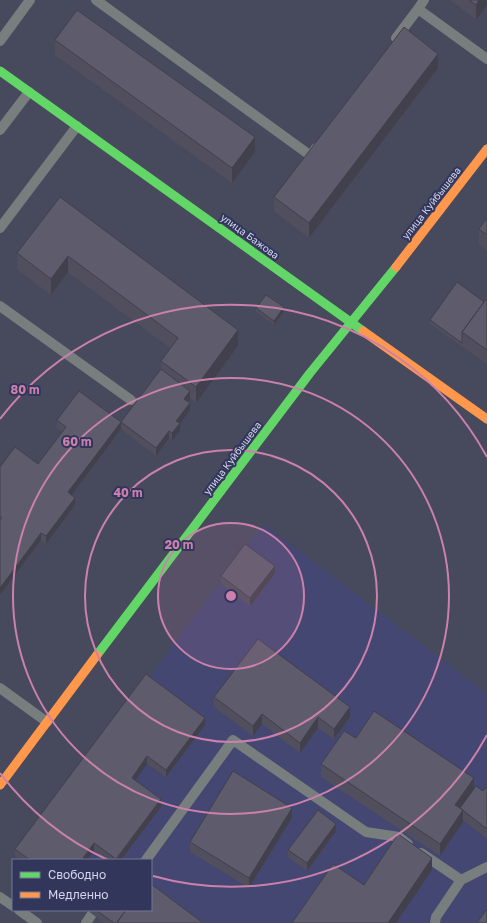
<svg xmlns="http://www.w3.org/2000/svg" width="487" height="923" viewBox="0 0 487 923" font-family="'Golos Text',sans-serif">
  <rect width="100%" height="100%" fill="#47495d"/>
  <!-- built -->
  <path fill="#444771" d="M264 524 487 694V923H104L151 910V860H20L146 681Z"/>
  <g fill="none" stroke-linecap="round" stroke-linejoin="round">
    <!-- lane -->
    <path stroke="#787e7e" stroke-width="10" d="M96 0 311 156 316 148
      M418 9 424 0
      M396 38 418 9 487 59
      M0 41 30 0
      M0 130 29 92
      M0 228 77 126
      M0 306 131 400
      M0 688 47 722
      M421 853 461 880
      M146 860 233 740 366 832 399 837 408 844
      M86 923 92 914
      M435 923 436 917 461 880 487 867"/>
    <!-- street -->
    <path stroke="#787e7e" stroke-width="10" d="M0 897 13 906
      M19 910 37 923"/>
    <!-- fast -->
    <path stroke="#63d668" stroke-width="9" d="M0 71 363 331
      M97 655 310 373 396 267"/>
    <!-- slow -->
    <path stroke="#ff974d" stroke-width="9" d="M396 267 487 149
      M363 331 487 419
      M0 785 97 655"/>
  </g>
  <!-- wall -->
  <path fill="#514f5d" d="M450 0H487L476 20Z
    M55 40 255 152 232 183 55 55Z
    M438 68 309 238 274 211V197Z
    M60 197 238 346 196 403 190 398 188 401 190 410 180 424V431L172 441 169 438 156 456 121 429 72 495 75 505 46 544 41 540 0 595V467L38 464 62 432 57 428V420L121 422 161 369V361L170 348 68 272 51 295 17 269V253Z
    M487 218V250L479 244V229Z
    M487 298V364L430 324V320L484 302Z
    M256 308 284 311 274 325 256 312Z
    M275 573 250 606 221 584V576Z
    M146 674 205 725 166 777 147 764 135 780 161 807 121 860H107L94 851 87 860H20L15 856V849Z
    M214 697 350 717 334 739 318 728 300 753 262 724 253 736 214 707Z
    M356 738 474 790 483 791 487 786V839L463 820V822L440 856 321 777V764Z
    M292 818 249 888 190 852V842Z
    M336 831 307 871 288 857V850Z
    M87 910H151L203 923H104Z"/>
  <!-- shaded-wall -->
  <path fill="#42404c" d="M479 0H487V5L476 20V5Z
    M438 54V68L309 238V223Z
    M255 137V152L232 183V168Z
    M68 256V272L51 295V279Z
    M284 307V311L274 325V321Z
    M238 330V346L196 403V387Z
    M190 391V399L184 406V399Z
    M190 403V410L180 424V431L172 441V433L176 421Z
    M121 422V429L68 500V492Z
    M169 431V438L156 456V448Z
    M75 498V505L46 544V536Z
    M41 533V540L0 595V588Z
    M275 566V573L250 606V598Z
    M350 707V717L334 739V729Z
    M262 714V724L253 736V726Z
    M318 717V728L300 753V743Z
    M205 718V725L166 777V770Z
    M147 756V764L132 785V778Z
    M474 778V790L461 809 455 805Z
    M161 799V807L121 860H116Z
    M292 808V818L249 888V878Z
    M463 810V822L440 856V844Z
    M336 824V831L307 871V863Z
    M94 843V851L87 860H83V858Z
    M432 858V870L396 923H388Z"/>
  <!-- building -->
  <path fill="#5e5c6c" stroke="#42404c" d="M469 0H479L476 5Z
    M77 10 255 137 232 168 55 40Z
    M404 27 438 54 309 223 274 197Z
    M60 197 238 330 196 387 161 361 178 338 68 256 51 279 17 253Z
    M487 218V235L479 229Z
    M457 282 484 302 462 332V343L430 320Z
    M266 295 284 307 274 321 256 308Z
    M487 298V350L462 332Z
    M161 369 190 391 184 399 190 403 176 421 180 423 172 433 169 431 156 448 121 422Z
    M79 391 121 422 68 492 75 498 46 536 41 533 0 588V520L2 518 0 516V467L15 447 38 464 66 427 57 420Z
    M245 544 275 566 250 598 221 576Z
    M258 639 350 707 334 729 318 717 300 743 262 714 253 726 214 697Z
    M146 674 205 718 166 770 147 756 132 778 161 799 116 859 94 843 83 858 86 860H30L15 849Z
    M374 711 474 778 455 805 463 810 440 844 321 764 344 731 356 738Z
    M233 771 292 808 249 878 190 842Z
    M476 786 483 791 487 786V829L460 808Z
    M318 810 336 824 307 863 288 850Z
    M398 834 432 858 388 923H292L333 864 364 885Z
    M151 884 203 923H118L117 922 126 910H151Z
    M487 909V923H477Z
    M96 910H126L117 923H114Z"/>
  <!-- distance rings -->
  <circle cx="231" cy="596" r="73" fill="#cb81ac" fill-opacity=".12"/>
  <g fill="none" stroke="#cb81ac" stroke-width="2">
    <circle cx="231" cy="596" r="73"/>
    <circle cx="231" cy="596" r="146"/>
    <circle cx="231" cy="596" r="218"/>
    <path d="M487 735A291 291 0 0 1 153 876M108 860A291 291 0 0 1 0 773M0 419A291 291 0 0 1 487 457"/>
  </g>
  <g text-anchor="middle" stroke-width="4" stroke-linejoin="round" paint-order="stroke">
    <!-- street labels -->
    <g font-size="10" fill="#d3d7ee" stroke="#33365b">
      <text transform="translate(431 203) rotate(-52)" y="4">улица Куйбышева</text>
      <text transform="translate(250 236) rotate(36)" y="4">улица Бажова</text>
      <text transform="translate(232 458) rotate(-53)" y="4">улица Куйбышева</text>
    </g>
  </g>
  <circle cx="231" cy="596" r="6" fill="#cb81ac" stroke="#33365b" stroke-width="2"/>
  <g font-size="12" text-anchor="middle" font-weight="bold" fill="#cb81ac" stroke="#33365b" stroke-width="4" stroke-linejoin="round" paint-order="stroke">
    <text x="25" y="394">80 m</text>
    <text x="77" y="446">60 m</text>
    <text x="128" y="497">40 m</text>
    <text x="179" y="549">20 m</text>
  </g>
  <!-- legend -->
  <rect x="12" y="859" width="140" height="52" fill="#33365b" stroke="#737696"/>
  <rect x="20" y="872" width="20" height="6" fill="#63d668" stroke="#737696"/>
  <text x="48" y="879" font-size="12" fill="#d3d7ee">Свободно</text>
  <rect x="20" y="892" width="20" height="6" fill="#ff974d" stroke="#737696"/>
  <text x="48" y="899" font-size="12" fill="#d3d7ee">Медленно</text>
</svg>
